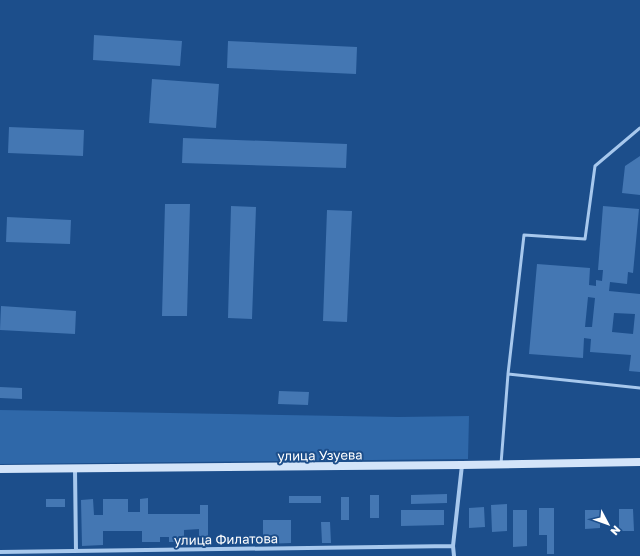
<svg xmlns="http://www.w3.org/2000/svg" width="640" height="556" viewBox="0 0 640 556" font-family="'Golos Text',sans-serif">
  <rect width="100%" height="100%" fill="#1c4e8b"/>
  <!-- green -->
  <path fill="#2f68a9" d="M0 410 399 417 469 416 468 459 0 464Z"/>
  <!-- building -->
  <path fill="#4477b3" fill-rule="evenodd" d="M94 35 182 41 180 66 93 60Z
    M228 41 357 47 356 74 227 68Z
    M152 79 219 84 216 128 149 123Z
    M9 127 84 130 83 156 8 153Z
    M183 138 347 144 346 168 182 163Z
    M640 156V195L622 193 625 166Z
    M165 204H190L187 316H162Z
    M231 206 256 207 252 319 228 318Z
    M603 206 639 209 633 273 628 272 627 284 610 282 609 291 640 294V372L629 371 631 355 590 352 591 339 584 338 583 358 529 354 537 264 590 268 589 285 596 286V280L602 281 603 270H598ZM588 297 595 298 592 327H585ZM614 313 635 314 633 334 612 332Z
    M327 210 352 211 347 322 323 321Z
    M7 217 71 220 70 244 6 242Z
    M1 306 76 311 75 334 0 330Z
    M0 387 22 388V399L0 398Z
    M279 391 309 392 308 405 278 404Z
    M447 494V503L411 504V495Z
    M370 495H379V518H370Z
    M289 496H321V503H289Z
    M341 497H349V520H341Z
    M148 498V514H200V505H208V543H199V529L184 530V542H169V537H160V542H142V531H103V545L82 546 81 500 93 499 94 515H103V499H128V512H140V499Z
    M46 499H65V507H46Z
    M507 504V531L492 532 491 505Z
    M484 507 485 527 469 528V508Z
    M539 508H554V554H547V535H539Z
    M619 509H633L634 531H619Z
    M401 510H444V525L401 526Z
    M513 510H527V546L513 547Z
    M585 510H600V528L585 529Z
    M263 520H291V543L263 544Z
    M321 522H330L331 543H322Z"/>
  <g fill="none" stroke-linecap="round" stroke-linejoin="round">
    <!-- service -->
    <path stroke="#a7c8ed" stroke-width="3" d="M640 128 595 166 585 239 524 235 508 374 640 388
      M501 464 508 374"/>
    <!-- minor -->
    <path stroke="#a7c8ed" stroke-width="4" d="M75 469 76 551
      M0 552 453 546
      M454 556 453 546 462 465"/>
    <!-- secondary -->
    <path stroke="#d3e4f9" stroke-width="8" d="M0 469 462 465 640 462"/>
  </g>
  <g text-anchor="middle" stroke-width="4" stroke-linejoin="round" paint-order="stroke">
    <!-- street labels -->
    <g font-size="13" fill="#fff" stroke="#1c4e8b">
      <text transform="translate(320 455) rotate(-1)" y="5">улица Узуева</text>
      <text transform="translate(226 539) rotate(-1)" y="5">улица Филатова</text>
    </g>
  </g>
  <!-- north arrow -->
  <g transform="translate(608 524) rotate(131)" stroke="#1c4e8b" stroke-width="3" paint-order="stroke">
  <path d="M0-3L7 15L0 10L-7 15Z" fill="#ffffff"/>
  <text y="-6" font-size="11" font-weight="bold" text-anchor="middle" fill="#ffffff">N</text>
  </g>
</svg>
